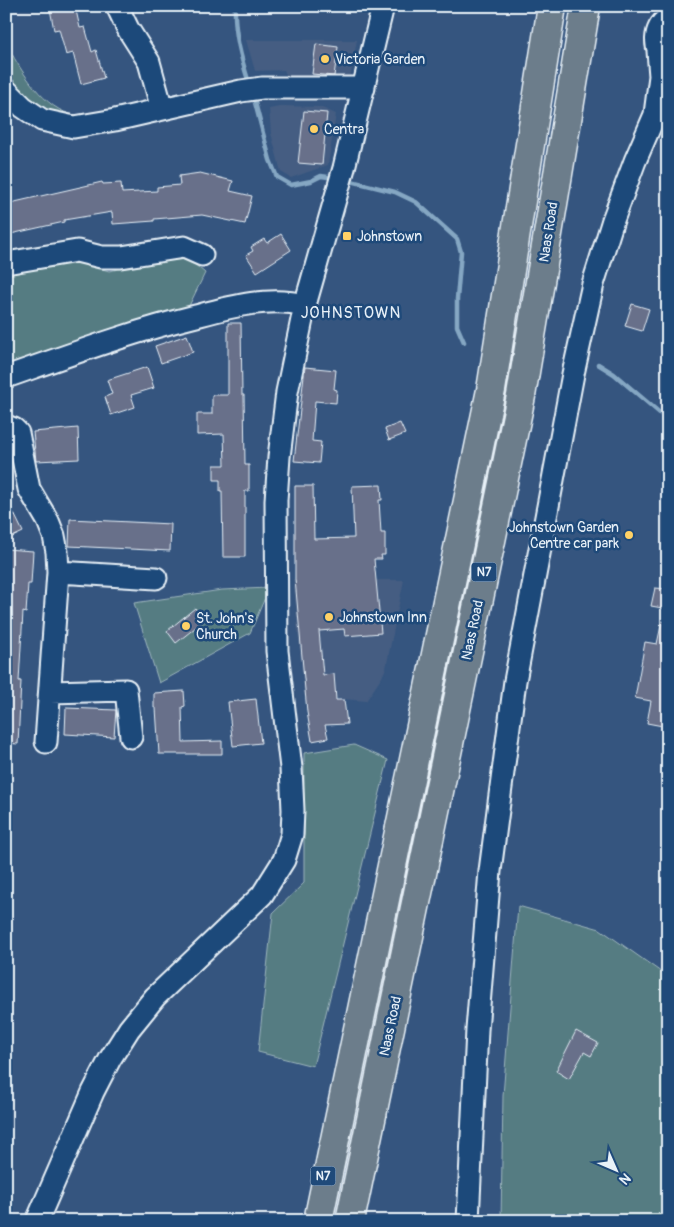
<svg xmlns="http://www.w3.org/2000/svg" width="674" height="1227" viewBox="0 0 674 1227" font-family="Pangolin,sans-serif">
  <rect width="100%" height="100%" fill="#35557f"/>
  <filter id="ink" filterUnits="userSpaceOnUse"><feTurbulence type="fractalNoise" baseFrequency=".02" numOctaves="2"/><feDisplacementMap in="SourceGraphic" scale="10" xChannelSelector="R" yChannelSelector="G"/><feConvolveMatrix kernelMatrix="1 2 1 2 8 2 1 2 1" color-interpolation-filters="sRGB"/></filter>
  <g filter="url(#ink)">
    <!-- built -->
    <path fill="#445d82" d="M246 40H357L350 79 287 77 284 70 255 71Z
      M284 106 320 107 336 114 328 165 291 178 281 172 271 133 269 109Z
      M338 575 365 580H404L386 668 382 677 366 701 304 696 293 579Z"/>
    <!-- green -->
    <path fill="#547b82" stroke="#9eb6bd" d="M6 43C19 68 45 112 76 115 86 115 97 114 107 114 97 115 86 118 75 118 48 120 25 98 6 82Z
      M180 256 186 257 205 273 188 308 6 370V273L71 260 109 271Z
      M269 588 250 633 159 683 134 603 222 590Z
      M354 745 388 760 313 1066 258 1052 273 913 304 883V753Z
      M518 906 600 929 668 977V1221H501L503 1096Z"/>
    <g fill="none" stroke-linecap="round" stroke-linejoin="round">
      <!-- stream -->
      <path stroke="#85a7c3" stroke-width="4.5" d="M235 6C234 33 241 58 249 83
        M253 95 270 160 277 177 291 185 311 181 321 176 335 178
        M347 180 395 192 416 202 457 239 461 252 457 299V326L464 342
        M598 364 614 374 668 420"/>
    </g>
    <!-- building -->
    <path fill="#676f8a" stroke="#e8f1f8" d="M62 6H75L80 28 85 27 92 52 96 50 104 78 81 84 73 53 66 55 59 29 54 30 50 9Z
      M316 44 338 47 334 76 312 74Z
      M304 111 327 113 322 165 298 163Z
      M200 173 233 181 230 191 252 196 245 224 202 215 154 219V221L113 224 112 212 64 220V222L6 235V204L102 182 103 184 121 183 122 193 157 191V187L180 185 179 176Z
      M281 234 291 250 257 272 246 255 253 251 251 247 264 239 267 243Z
      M632 304 649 309 642 331 625 326Z
      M228 323H241L242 395H244L245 465H249V491H245V557H223L222 491H220V480H214V465H225L224 434 197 435V414H212V395H228Z
      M187 335 193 352 161 363 155 346Z
      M147 367 154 388 131 395 135 407 111 415 105 397 112 394 107 380Z
      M305 367 336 370 334 389 337 390 336 403 315 401 312 441 321 442 319 463 294 461Z
      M400 423 405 434 389 440 385 429Z
      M78 428 79 459 36 461 33 432Z
      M381 485 382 500H379L381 533H385V555H381L382 559H374L381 633 345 636 344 629 319 631 323 675 334 674 336 700H344L347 724 325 725 328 738 312 741 307 712 295 579V486H313L314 539 354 538 352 486Z
      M6 497 23 532 6 540Z
      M70 519 171 524 170 551 69 546Z
      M6 549 33 551 31 584H28L26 613 23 612 19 681H21L18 744 6 743Z
      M655 588 668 589V609L651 606Z
      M195 608 205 620 176 643 167 631Z
      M662 621 668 622V727L647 723 651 701 635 698 645 642 657 644Z
      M184 691 185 706 182 707 183 742 222 741V754H159L156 708H154V693Z
      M256 699 261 743 233 746 228 702Z
      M66 708 116 710 114 737 65 734Z
      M576 1031 598 1043 591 1056 584 1052 569 1079 556 1071Z"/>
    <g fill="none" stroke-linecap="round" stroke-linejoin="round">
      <defs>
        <path id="minor" d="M117 6 128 29 149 62 162 109
          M666 61C653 49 653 29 668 18
          M6 90 23 107 42 120 74 127 115 120 241 91 262 88H364
          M655 114 660 76 658 51
          M6 263 77 251 101 257H121L184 247 202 255
          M6 377C69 355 131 332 196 316 230 307 269 296 305 305
          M6 426 14 429 18 433 29 489 48 521 54 536 57 552 58 572 46 742
          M58 572 156 578
          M50 692 126 690 131 737
          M37 1221 93 1092 110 1059 129 1029 155 997 262 895 284 860 292 834 293 810 291 768 277 651 276 500 279 457 287 392 305 305 344 168 383 6
          M468 1221 477 1030 490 871 515 681 573 374 593 284 613 220 635 161 654 117 668 99"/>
        <path id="highway" d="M318 1221 491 390 552 6
          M350 1221 521 396 586 6"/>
      </defs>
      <!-- minor casing -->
      <use href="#minor" stroke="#e8f1f8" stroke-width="25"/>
      <!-- highway casing -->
      <use href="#highway" stroke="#e8f1f8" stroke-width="31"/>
      <!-- minor -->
      <use href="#minor" stroke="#1f4a7a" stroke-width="21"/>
      <!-- highway -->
      <use href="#highway" stroke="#6c7d8b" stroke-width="28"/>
    </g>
  </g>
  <!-- markers -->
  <g fill="#ffd166" stroke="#1f4a7a" stroke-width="2">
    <circle cx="325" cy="59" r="5"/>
    <circle cx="314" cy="129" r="5"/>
    <rect x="342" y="231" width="10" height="10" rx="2.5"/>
    <circle cx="629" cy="535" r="5"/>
    <circle cx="329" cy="617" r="5"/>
    <circle cx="186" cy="626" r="5"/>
  </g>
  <g text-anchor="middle" stroke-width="5" stroke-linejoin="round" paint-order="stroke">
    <!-- shield labels -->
    <g fill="#1f4a7a" stroke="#acbfd2" stroke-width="1">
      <rect x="471.5" y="562.5" width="25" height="19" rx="4"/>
      <rect x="310.5" y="1166.5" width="25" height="19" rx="4"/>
    </g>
    <g font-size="12" font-weight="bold" fill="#e8f1f8">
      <text x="484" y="576">N7</text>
      <text x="323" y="1180">N7</text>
    </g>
    <!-- poi labels -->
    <g font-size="14" fill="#e8f1f8" stroke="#1f4a7a" text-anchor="start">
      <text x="335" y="64">Victoria Garden</text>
      <text x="324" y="134">Centra</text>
      <text x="357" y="241">Johnstown</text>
      <text x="619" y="532" text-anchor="end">Johnstown Garden<tspan x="619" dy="16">Centre car park</tspan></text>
      <text x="339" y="622">Johnstown Inn</text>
      <text x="196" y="623">St. John's<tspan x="196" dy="16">Church</tspan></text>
    </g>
    <!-- street labels -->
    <g font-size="14" fill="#e8f1f8" stroke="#1f4a7a">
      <text transform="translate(548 232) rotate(-81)" y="5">Naas Road</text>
      <text transform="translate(472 630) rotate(-78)" y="5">Naas Road</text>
      <text transform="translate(390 1026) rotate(-78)" y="5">Naas Road</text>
    </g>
    <!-- quarter labels -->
    <g font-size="16" letter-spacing="1" fill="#e8f1f8" stroke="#1f4a7a">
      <text x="351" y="318">JOHNSTOWN</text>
    </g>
  </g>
  <!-- margin -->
  <rect width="674" height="1227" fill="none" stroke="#1f4a7a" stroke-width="25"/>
  <rect x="12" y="12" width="649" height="1202" fill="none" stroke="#e8f1f8" stroke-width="2" filter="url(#ink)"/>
  <!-- north arrow -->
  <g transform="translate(616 1170) rotate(135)" stroke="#1f4a7a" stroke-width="4" paint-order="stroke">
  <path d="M0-4L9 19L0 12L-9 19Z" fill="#e8f1f8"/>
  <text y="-8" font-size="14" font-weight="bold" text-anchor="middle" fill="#e8f1f8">N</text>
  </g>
</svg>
